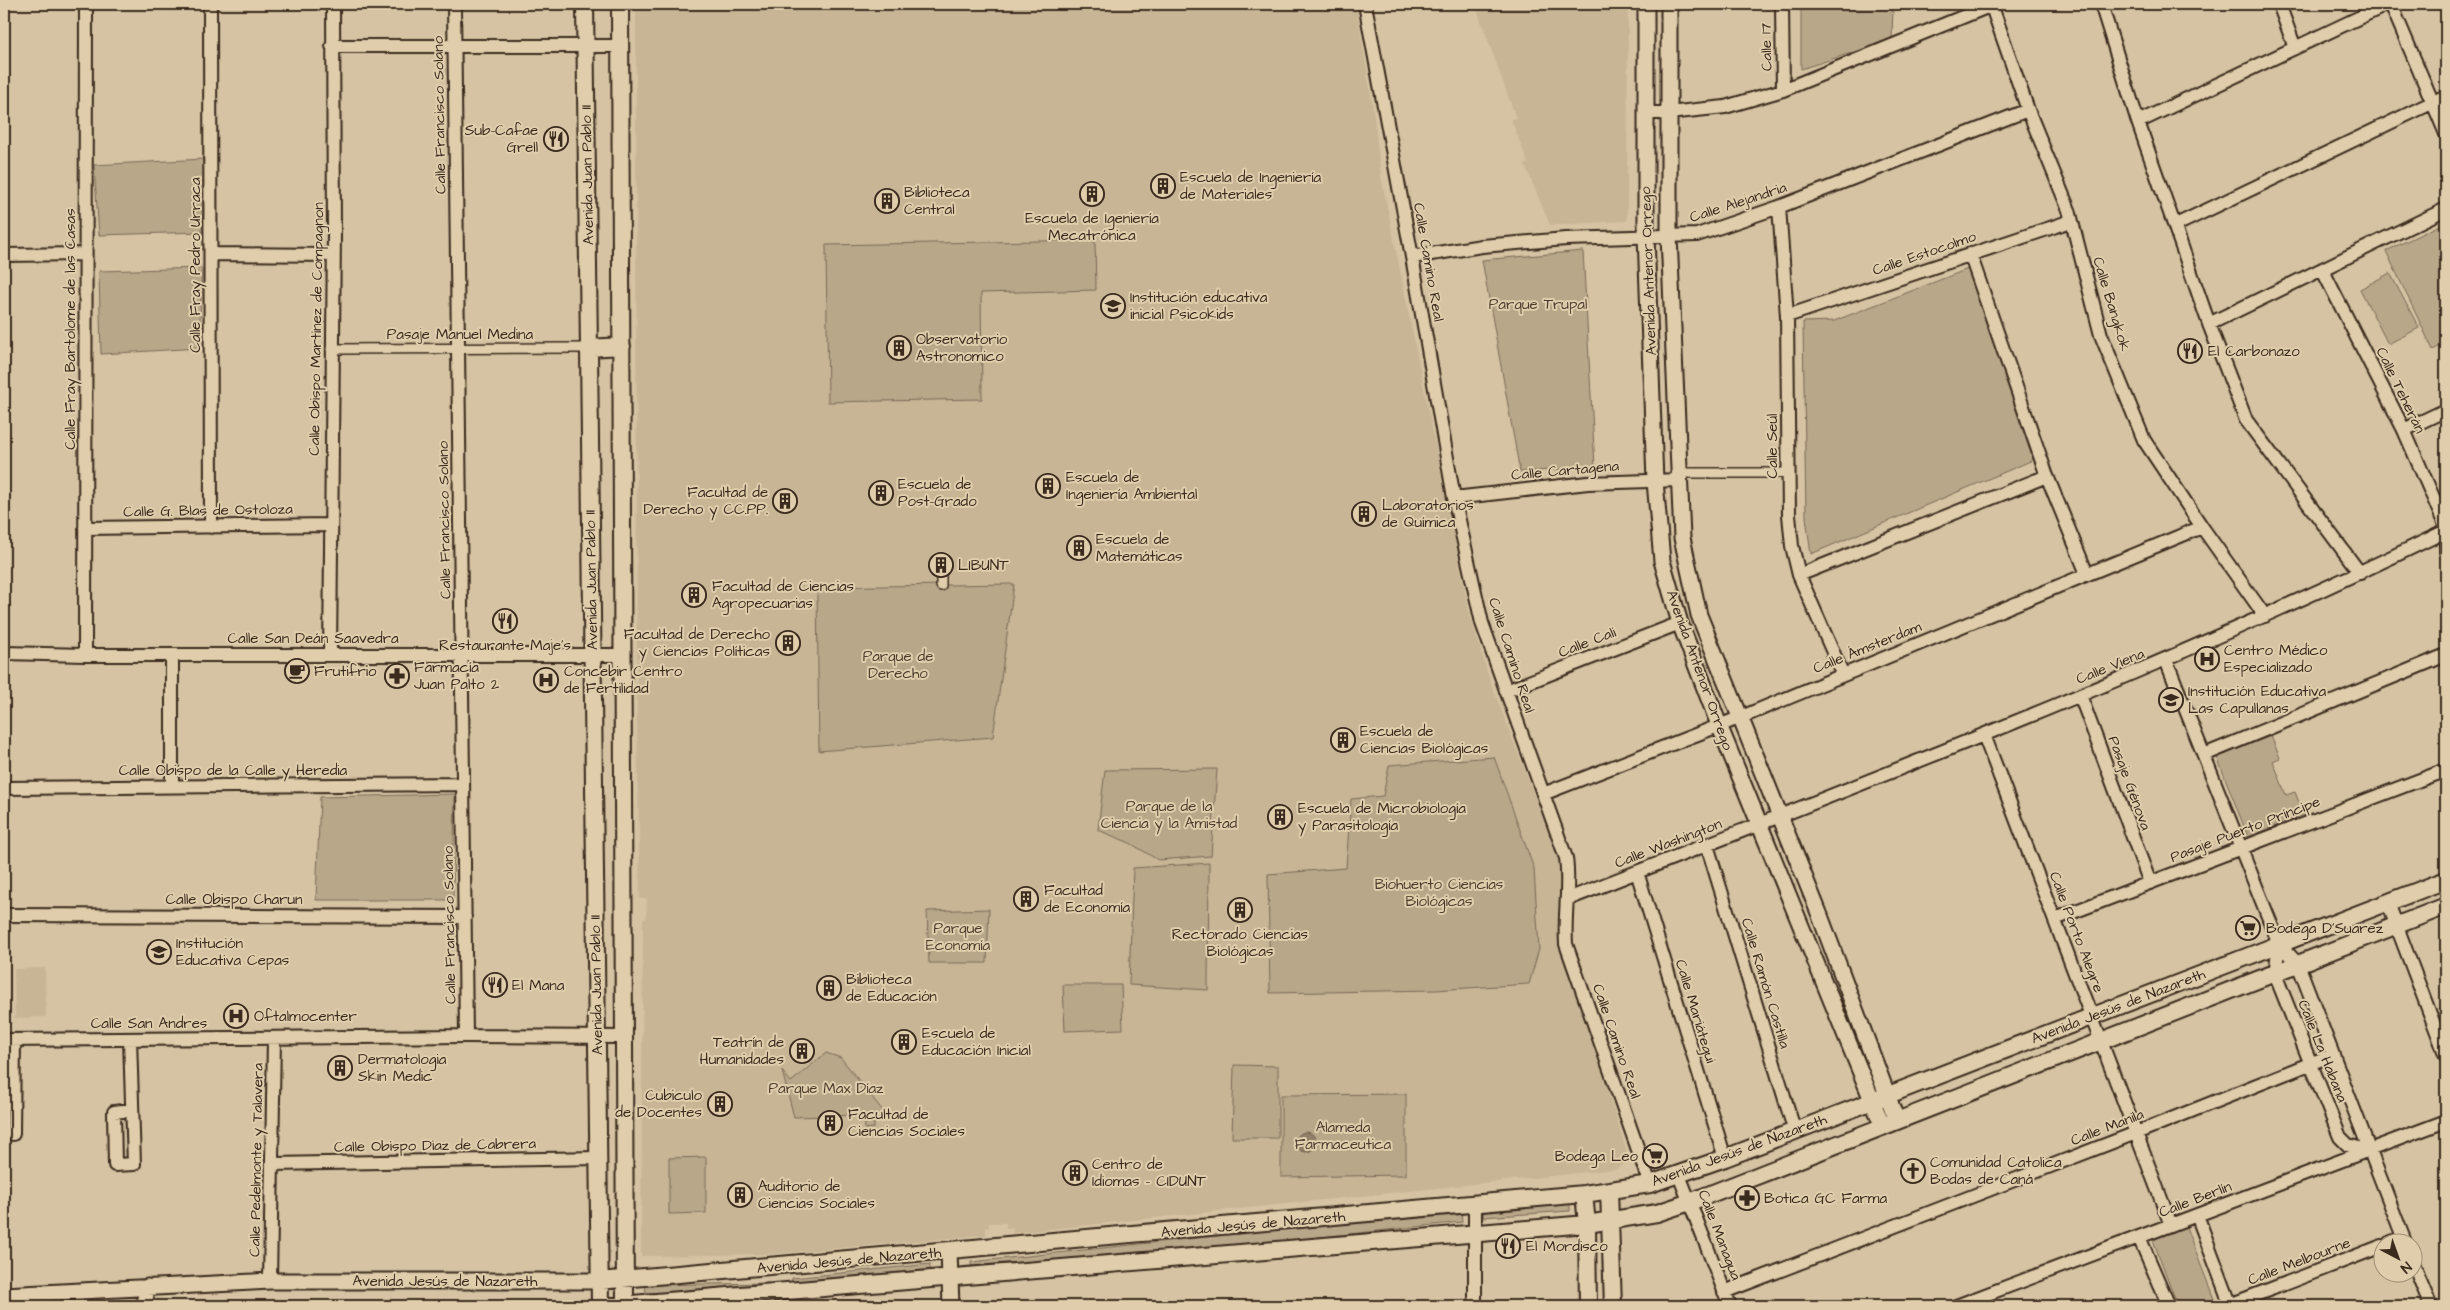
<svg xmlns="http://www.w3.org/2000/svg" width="2450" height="1310" viewBox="0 0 2450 1310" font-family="'Architects Daughter',sans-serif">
  <rect width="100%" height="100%" fill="#d5c3a3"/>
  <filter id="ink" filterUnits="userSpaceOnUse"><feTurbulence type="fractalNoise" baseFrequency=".02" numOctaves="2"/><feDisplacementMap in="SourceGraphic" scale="10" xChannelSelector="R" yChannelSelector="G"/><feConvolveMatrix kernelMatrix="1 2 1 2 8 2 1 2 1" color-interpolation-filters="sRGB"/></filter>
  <g filter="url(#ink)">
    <!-- built -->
    <path fill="#c7b596" d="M636 4H1356L1373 108 1381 176 1469 611 1489 678 1564 872 1559 930 1628 1156 1625 1164 1616 1169 1013 1233 1012 1228 1006 1229V1223H989V1227L986 1228V1235L772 1254 641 1256 643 919H646L647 899H640L637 722Z
      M1475 4H1628L1627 221 1550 225 1525 165 1528 163 1511 119 1516 118Z
      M45 968 46 1017 15 1018 14 969Z"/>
    <!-- green -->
    <path fill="#b9a78a" stroke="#7a6854" d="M1801 4H1893L1892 40 1801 69Z
      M204 159 202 232 99 235 94 165Z
      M2446 222V343L2433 350 2386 251Z
      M1095 240 1096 290 981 293 982 399 828 402 826 245Z
      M1583 251 1595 467 1520 472 1482 260Z
      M202 268 199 348 101 354 99 271Z
      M1968 269 2033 460 1811 554 1806 517 1803 322 1834 321Z
      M2390 273 2419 328 2388 344 2360 289Z
      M1014 584 993 737 819 751 817 587Z
      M2271 736 2280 758 2273 761 2286 795 2295 792 2304 815 2248 837 2217 757Z
      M1494 757 1534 869 1539 949 1529 984 1436 990 1270 993 1268 874 1346 868 1351 799 1383 796 1389 765Z
      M1217 769 1211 856 1158 860 1130 843 1098 830 1105 770Z
      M455 794 453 900H316L320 797Z
      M1209 863 1208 990 1129 985 1133 868Z
      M989 909 987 963H929L927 911Z
      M1063 985H1121L1123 1029 1065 1031Z
      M826 1053 841 1058 883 1111 886 1119 874 1120V1128L865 1129 864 1115 794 1117 782 1071 791 1082Z
      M1234 1065 1278 1066V1138H1232Z
      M1406 1094V1175L1281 1177V1095Z
      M706 1157V1213L669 1214V1158Z
      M1570 1202V1211L1483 1217V1208Z
      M1461 1210 1462 1222 972 1274 971 1262Z
      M2186 1227 2214 1299 2195 1306H2178L2153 1240Z
      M930 1264V1275L791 1288 792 1278Z
      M769 1283 770 1290 646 1293 645 1285Z"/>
    <!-- water -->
    <path fill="#928069" stroke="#6f5e4b" d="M1296 1142a10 10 0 1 1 20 0a10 10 0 1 1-20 0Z"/>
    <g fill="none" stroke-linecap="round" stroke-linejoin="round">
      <defs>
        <path id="pedestrian" d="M331 349 589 348
          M1679 473H1788
          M941 575V586"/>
        <path id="minor" d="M210 4 211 527
          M454 4 466 1036
          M1365 4 1412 257 1454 498 1482 623 1566 858C1570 887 1564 914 1566 944L1650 1184
          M1782 4 1783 90
          M1991 4 2028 110 2069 210 2101 335 2144 440 2202 527 2265 616
          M2101 4 2138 122 2209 324 2246 420 2360 573
          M2279 4 2295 48
          M2391 4 2446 134
          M332 46H621
          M1645 113H1668L1725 107 1783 90 1992 5
          M2138 122 2388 4
          M1779 207 1787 316 1789 515 1792 546 1799 575 1843 675
          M2176 225 2446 96
          M211 254 333 255
          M1970 254 2047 476 2087 574
          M4 255 85 254
          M1412 257 1482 246 1566 239 1697 235 1779 207 2028 110
          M2322 269 2404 430 2446 527
          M1787 316 2071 221
          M2209 324 2446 209
          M2404 430 2446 410
          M1454 498 1588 483 1680 480
          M85 528 331 525
          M2446 538V552
          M1799 575 2047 476
          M4 653 85 655H623
          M85 655 86 4
          M172 655V786
          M330 655 334 234 333 4
          M2166 660 2279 944 2298 964 2405 1242
          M1506 691 1680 623
          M2080 695 2150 883
          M1984 735 2171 1225
          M2204 755 2446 655
          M4 788 463 784
          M1543 794 1739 718 2202 527
          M1707 845 1795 1132
          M1637 872 1725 1158
          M1568 899C1864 783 2161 670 2446 531
          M2388 903 2446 1056
          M4 915 465 917
          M2055 919 2446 770
          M2279 944 2275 974 2340 1137 2348 1145 2369 1151
          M130 1039 134 1164 115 1165 114 1112 132 1110
          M4 1040 466 1036 624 1037
          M13 1134 14 1040
          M273 1164 598 1158
          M1679 1175 1730 1306
          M1475 1203V1306
          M2197 1215 2231 1306
          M2139 1237 2169 1306
          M2391 1242 2403 1238
          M2412 1261 2431 1306
          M270 1281 274 1039
          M1724 1292 2136 1133 2332 1055
          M1956 1306 2446 1121
          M2227 1306 2382 1246"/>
        <path id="tertiary" d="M1646 4V235L1655 481 1662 561 1680 623 1719 725 1883 1127
          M1669 4V236L1682 538 1699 615 1819 913 1897 1121
          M949 1251 951 1306
          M4 1295 270 1281H599
          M144 1306 147 1287"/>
        <path id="secondary" d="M585 4 600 1306
          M620 4 625 1306
          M589 348 622 346
          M1609 1190 1613 1306
          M1584 1194 1587 1224 1588 1306
          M599 1281 1584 1194 1650 1184 1725 1158 2446 880
          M608 1306 1587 1224 1657 1213 1690 1202 2446 906"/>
        <path id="primary" d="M4 1303 21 1306"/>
      </defs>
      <!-- pedestrian casing -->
      <use href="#pedestrian" stroke="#3b2a1e" stroke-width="12"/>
      <!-- minor casing -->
      <use href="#minor" stroke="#3b2a1e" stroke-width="16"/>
      <!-- tertiary casing -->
      <use href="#tertiary" stroke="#3b2a1e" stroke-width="19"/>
      <!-- secondary casing -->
      <use href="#secondary" stroke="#3b2a1e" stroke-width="20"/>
      <!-- primary casing -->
      <use href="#primary" stroke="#3b2a1e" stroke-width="22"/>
      <!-- pedestrian -->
      <use href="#pedestrian" stroke="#dfcdab" stroke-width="9"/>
      <!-- minor -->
      <use href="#minor" stroke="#dfcdab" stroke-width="12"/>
      <!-- tertiary -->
      <use href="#tertiary" stroke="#dfcdab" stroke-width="15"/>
      <!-- secondary -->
      <use href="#secondary" stroke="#dfcdab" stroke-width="16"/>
      <!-- primary -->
      <use href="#primary" stroke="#dfcdab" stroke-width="19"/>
    </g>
  </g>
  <!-- icons -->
  <defs>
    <symbol id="restaurant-ring" viewBox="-11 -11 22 22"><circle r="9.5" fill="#dfcdab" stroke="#3b2a1e" stroke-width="1.5"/><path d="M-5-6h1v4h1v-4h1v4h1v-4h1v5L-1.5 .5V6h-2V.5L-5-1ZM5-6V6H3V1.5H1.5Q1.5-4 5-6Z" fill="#3b2a1e"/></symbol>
    <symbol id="building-ring" viewBox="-11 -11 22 22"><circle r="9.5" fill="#dfcdab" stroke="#3b2a1e" stroke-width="1.5"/><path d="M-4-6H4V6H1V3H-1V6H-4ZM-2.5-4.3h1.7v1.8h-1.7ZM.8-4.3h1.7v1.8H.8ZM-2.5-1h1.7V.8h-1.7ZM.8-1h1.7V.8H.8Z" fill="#3b2a1e"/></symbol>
    <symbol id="school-ring" viewBox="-11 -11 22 22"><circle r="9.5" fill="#dfcdab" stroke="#3b2a1e" stroke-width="1.5"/><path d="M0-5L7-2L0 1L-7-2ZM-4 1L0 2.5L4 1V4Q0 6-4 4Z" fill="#3b2a1e"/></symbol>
    <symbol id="hospital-ring" viewBox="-11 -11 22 22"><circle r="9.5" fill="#dfcdab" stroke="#3b2a1e" stroke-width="1.5"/><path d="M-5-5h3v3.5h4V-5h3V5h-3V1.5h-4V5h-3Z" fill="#3b2a1e"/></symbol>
    <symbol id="cafe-ring" viewBox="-11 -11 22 22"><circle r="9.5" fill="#dfcdab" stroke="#3b2a1e" stroke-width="1.5"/><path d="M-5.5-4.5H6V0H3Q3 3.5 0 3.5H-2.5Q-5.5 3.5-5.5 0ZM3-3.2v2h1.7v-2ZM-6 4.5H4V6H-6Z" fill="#3b2a1e"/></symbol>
    <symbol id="pharmacy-ring" viewBox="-11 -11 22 22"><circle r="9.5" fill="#dfcdab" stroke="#3b2a1e" stroke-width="1.5"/><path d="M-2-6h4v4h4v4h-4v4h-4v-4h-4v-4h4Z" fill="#3b2a1e"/></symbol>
    <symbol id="supermarket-ring" viewBox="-11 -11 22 22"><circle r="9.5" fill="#dfcdab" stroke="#3b2a1e" stroke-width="1.5"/><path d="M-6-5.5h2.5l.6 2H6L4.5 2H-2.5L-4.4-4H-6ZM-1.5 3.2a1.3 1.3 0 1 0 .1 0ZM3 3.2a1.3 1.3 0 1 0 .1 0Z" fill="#3b2a1e"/></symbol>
    <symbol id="church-ring" viewBox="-11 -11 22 22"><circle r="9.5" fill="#dfcdab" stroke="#3b2a1e" stroke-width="1.5"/><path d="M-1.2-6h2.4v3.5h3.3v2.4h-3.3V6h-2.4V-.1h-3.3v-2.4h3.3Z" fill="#3b2a1e"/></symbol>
  </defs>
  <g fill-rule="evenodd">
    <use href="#restaurant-ring" x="542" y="125" width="28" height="28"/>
    <use href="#building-ring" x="1149" y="172" width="28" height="28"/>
    <use href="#building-ring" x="1078" y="180" width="28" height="28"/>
    <use href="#building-ring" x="873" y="187" width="28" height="28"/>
    <use href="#school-ring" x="1099" y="292" width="28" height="28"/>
    <use href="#building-ring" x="885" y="334" width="28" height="28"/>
    <use href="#restaurant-ring" x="2176" y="337" width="28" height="28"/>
    <use href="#building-ring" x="1034" y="472" width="28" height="28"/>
    <use href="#building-ring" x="867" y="479" width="28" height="28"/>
    <use href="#building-ring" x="771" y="487" width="28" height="28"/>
    <use href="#building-ring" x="1350" y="500" width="28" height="28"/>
    <use href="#building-ring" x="1065" y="534" width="28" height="28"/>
    <use href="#building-ring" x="927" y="551" width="28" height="28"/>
    <use href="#building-ring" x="680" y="581" width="28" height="28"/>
    <use href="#restaurant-ring" x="491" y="607" width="28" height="28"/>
    <use href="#building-ring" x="774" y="629" width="28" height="28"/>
    <use href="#hospital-ring" x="2193" y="645" width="28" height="28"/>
    <use href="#cafe-ring" x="283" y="657" width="28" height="28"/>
    <use href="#pharmacy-ring" x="383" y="662" width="28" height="28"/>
    <use href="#hospital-ring" x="532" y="666" width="28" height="28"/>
    <use href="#school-ring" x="2157" y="686" width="28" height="28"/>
    <use href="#building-ring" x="1329" y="726" width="28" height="28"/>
    <use href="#building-ring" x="1266" y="803" width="28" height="28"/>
    <use href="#building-ring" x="1012" y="885" width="28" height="28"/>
    <use href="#building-ring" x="1226" y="896" width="28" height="28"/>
    <use href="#supermarket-ring" x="2234" y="914" width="28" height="28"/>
    <use href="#school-ring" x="145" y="938" width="28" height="28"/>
    <use href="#restaurant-ring" x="481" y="971" width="28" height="28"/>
    <use href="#building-ring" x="815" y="974" width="28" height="28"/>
    <use href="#hospital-ring" x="222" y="1002" width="28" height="28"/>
    <use href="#building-ring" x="890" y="1028" width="28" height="28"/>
    <use href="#building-ring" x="788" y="1037" width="28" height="28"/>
    <use href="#building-ring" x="326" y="1054" width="28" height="28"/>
    <use href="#building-ring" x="706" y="1090" width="28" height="28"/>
    <use href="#building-ring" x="816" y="1109" width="28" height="28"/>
    <use href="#supermarket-ring" x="1641" y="1142" width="28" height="28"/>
    <use href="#church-ring" x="1899" y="1157" width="28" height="28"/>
    <use href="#building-ring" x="1061" y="1159" width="28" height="28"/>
    <use href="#building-ring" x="726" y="1181" width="28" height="28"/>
    <use href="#pharmacy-ring" x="1733" y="1184" width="28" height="28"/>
    <use href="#restaurant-ring" x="1494" y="1232" width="28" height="28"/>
  </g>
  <g text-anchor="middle" stroke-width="4" stroke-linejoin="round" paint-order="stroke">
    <!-- street labels -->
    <g font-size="15" fill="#3b2a1e" stroke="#dfcdab">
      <text transform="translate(1766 47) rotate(-91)" y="5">Calle 17</text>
      <text transform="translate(439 115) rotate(-91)" y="5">Calle Francisco Solano</text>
      <text transform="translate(587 175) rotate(-91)" y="5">Avenida Juan Pablo II</text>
      <text transform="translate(1738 202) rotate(-18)" y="5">Calle Alejandria</text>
      <text transform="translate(1924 253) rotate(-19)" y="5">Calle Estocolmo</text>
      <text transform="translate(1429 262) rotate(80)" y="5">Calle Camino Real</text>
      <text transform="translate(195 265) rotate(-90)" y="5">Calle Fray Pedro Urraca</text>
      <text transform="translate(1648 271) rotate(-92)" y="5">Avenida Antenor Orrego</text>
      <text transform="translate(2112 304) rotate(73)" y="5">Calle Bangkok</text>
      <text transform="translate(70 329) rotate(-90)" y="5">Calle Fray Bartolome de las Casas</text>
      <text transform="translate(316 329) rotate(-89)" y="5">Calle Obispo Martinez de Compagnon</text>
      <text x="460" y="339">Pasaje Manuel Medina</text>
      <text transform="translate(2401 390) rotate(64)" y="5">Calle Teherán</text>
      <text transform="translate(1772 446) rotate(-90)" y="5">Calle Seúl</text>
      <text transform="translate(1565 470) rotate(-5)" y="5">Calle Cartagena</text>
      <text transform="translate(208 510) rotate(-1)" y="5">Calle G. Blas de Ostoloza</text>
      <text transform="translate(444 520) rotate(-91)" y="5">Calle Francisco Solano</text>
      <text transform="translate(591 580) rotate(-91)" y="5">Avenida Juan Pablo II</text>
      <text x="313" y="643">Calle San Deán Saavedra</text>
      <text transform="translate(1587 642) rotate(-21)" y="5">Calle Cali</text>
      <text transform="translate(1867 647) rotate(-22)" y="5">Calle Ámsterdam</text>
      <text transform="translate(1512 655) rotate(72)" y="5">Calle Camino Real</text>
      <text transform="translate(2110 666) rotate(-22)" y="5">Calle Viena</text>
      <text transform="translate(1700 670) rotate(70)" y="5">Avenida Antenor Orrego</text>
      <text x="233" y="775">Calle Obispo de la Calle y Heredia</text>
      <text transform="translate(2130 783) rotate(70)" y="5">Pasaje Génova</text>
      <text transform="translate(2245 829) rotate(-21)" y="5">Pasaje Puerto Príncipe</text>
      <text transform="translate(1668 843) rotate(-21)" y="5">Calle Washington</text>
      <text x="234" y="904">Calle Obispo Charun</text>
      <text transform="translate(449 925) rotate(-91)" y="5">Calle Francisco Solano</text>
      <text transform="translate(2077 932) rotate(69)" y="5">Calle Porto Alegre</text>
      <text transform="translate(1766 983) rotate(73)" y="5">Calle Ramón Castilla</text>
      <text transform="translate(596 985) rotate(-91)" y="5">Avenida Juan Pablo II</text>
      <text transform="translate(2118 1006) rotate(-21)" y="5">Avenida Jesús de Nazareth</text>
      <text transform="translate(1696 1011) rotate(73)" y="5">Calle Mariátegui</text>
      <text x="149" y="1028">Calle San Andres</text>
      <text transform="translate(1617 1041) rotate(71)" y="5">Calle Camino Real</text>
      <text transform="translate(2323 1051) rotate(68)" y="5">Calle La Habana</text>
      <text transform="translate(2107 1127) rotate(-21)" y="5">Calle Manila</text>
      <text transform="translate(435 1145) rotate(-1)" y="5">Calle Obispo Diaz de Cabrera</text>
      <text transform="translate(1739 1150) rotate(-20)" y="5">Avenida Jesús de Nazareth</text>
      <text transform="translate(256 1160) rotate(-89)" y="5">Calle Pedelmonte y Talavera</text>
      <text transform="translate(2195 1199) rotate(-21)" y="5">Calle Berlín</text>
      <text transform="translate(1253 1224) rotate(-5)" y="5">Avenida Jesús de Nazareth</text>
      <text transform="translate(1720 1235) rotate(69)" y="5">Calle Managua</text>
      <text transform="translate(849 1260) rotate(-5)" y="5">Avenida Jesús de Nazareth</text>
      <text transform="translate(2299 1261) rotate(-21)" y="5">Calle Melbourne</text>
      <text x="445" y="1286">Avenida Jesús de Nazareth</text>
    </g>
    <!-- poi labels -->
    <g font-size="15" fill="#3b2a1e" stroke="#dfcdab" text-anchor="start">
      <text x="538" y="135" text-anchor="end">Sub-Cafae<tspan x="538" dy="17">Grell</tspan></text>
      <text x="1180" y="182">Escuela de Ingeniería<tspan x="1180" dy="17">de Materiales</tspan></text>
      <text x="904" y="197">Biblioteca<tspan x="904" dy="17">Central</tspan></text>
      <text x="1092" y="223" text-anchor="middle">Escuela de Igeniería<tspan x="1092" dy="17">Mecatrónica</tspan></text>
      <text x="1130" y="302">Institución educativa<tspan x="1130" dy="17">inicial Psicokids</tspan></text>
      <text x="916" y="344">Observatorio<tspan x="916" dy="17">Astronomico</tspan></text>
      <text x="2208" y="356">El Carbonazo</text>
      <text x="1066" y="482">Escuela de<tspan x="1066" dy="17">Ingeniería Ambiental</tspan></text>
      <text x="898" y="489">Escuela de<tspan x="898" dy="17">Post-Grado</tspan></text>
      <text x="768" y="497" text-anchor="end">Facultad de<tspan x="768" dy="17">Derecho y CC.PP.</tspan></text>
      <text x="1382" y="510">Laboratorios<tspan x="1382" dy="17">de Química</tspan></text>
      <text x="1096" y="544">Escuela de<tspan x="1096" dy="17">Matemáticas</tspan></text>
      <text x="958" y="570">LIBUNT</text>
      <text x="712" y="591">Facultad de Ciencias<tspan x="712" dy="17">Agropecuarias</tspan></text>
      <text x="770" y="639" text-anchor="end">Facultad de Derecho<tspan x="770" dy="17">y Ciencias Políticas</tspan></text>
      <text x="505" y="650" text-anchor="middle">Restaurante Maje's</text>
      <text x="2224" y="655">Centro Médico<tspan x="2224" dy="17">Especializado</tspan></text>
      <text x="414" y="672">Farmacía<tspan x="414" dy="17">Juan Palto 2</tspan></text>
      <text x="314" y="676">Frutifrio</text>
      <text x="564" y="676">Concebir Centro<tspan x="564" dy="17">de Fertilidad</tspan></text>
      <text x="2188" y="696">Institución Educativa<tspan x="2188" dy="17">Las Capullanas</tspan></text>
      <text x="1360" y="736">Escuela de<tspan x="1360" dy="17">Ciencias Biológicas</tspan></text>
      <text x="1298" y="813">Escuela de Microbiología<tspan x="1298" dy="17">y Parasitología</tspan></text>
      <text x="1044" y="895">Facultad<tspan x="1044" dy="17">de Economía</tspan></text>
      <text x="2266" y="933">Bodega D'Suarez</text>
      <text x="1240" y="939" text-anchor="middle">Rectorado Ciencias<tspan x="1240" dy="17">Biológicas</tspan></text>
      <text x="176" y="948">Institución<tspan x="176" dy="17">Educativa Cepas</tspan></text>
      <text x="846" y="984">Biblioteca<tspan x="846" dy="17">de Educación</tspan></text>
      <text x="512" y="990">El Mana</text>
      <text x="254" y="1021">Oftalmocenter</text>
      <text x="922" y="1038">Escuela de<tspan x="922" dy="17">Educación Inicial</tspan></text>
      <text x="784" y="1047" text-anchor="end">Teatrín de<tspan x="784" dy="17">Humanidades</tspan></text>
      <text x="358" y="1064">Dermatologia<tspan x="358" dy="17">Skin Medic</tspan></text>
      <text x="702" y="1100" text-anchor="end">Cubiculo<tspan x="702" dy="17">de Docentes</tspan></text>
      <text x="848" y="1119">Facultad de<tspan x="848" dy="17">Ciencias Sociales</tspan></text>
      <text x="1638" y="1161" text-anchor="end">Bodega Leo</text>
      <text x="1930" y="1167">Comunidad Catolica<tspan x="1930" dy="17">Bodas de Caná</tspan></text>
      <text x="1092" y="1169">Centro de<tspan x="1092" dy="17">Idiomas - CIDUNT</tspan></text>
      <text x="758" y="1191">Auditorio de<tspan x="758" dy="17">Ciencias Sociales</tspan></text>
      <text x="1764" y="1203">Botica GC Farma</text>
      <text x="1526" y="1251">El Mordisco</text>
    </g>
    <!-- park labels -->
    <g font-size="15" fill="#4e3d2e" stroke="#dfcdab">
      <text x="1538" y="309">Parque Trupal</text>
      <text x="898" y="661">Parque de<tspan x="898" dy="17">Derecho</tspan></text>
      <text x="1169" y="811">Parque de la<tspan x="1169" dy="17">Ciencia y la Amistad</tspan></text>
      <text x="1439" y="889">Biohuerto Ciencias<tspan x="1439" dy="17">Biológicas</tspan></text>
      <text x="958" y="933">Parque<tspan x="958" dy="17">Economía</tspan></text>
      <text x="826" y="1093">Parque Max Díaz</text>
      <text x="1343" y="1132">Alameda<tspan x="1343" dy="17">Farmaceutica</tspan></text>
    </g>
  </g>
  <!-- margin -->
  <rect width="2450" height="1310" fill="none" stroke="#dfcdab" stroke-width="20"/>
  <rect x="10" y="10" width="2430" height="1290" fill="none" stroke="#3b2a1e" stroke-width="2" filter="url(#ink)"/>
  <!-- north arrow -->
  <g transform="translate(2398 1258) rotate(139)"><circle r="24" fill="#dfcdab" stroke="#9d8c73"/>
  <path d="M0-4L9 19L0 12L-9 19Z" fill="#3b2a1e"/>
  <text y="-8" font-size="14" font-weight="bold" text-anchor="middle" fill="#3b2a1e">N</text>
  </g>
</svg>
